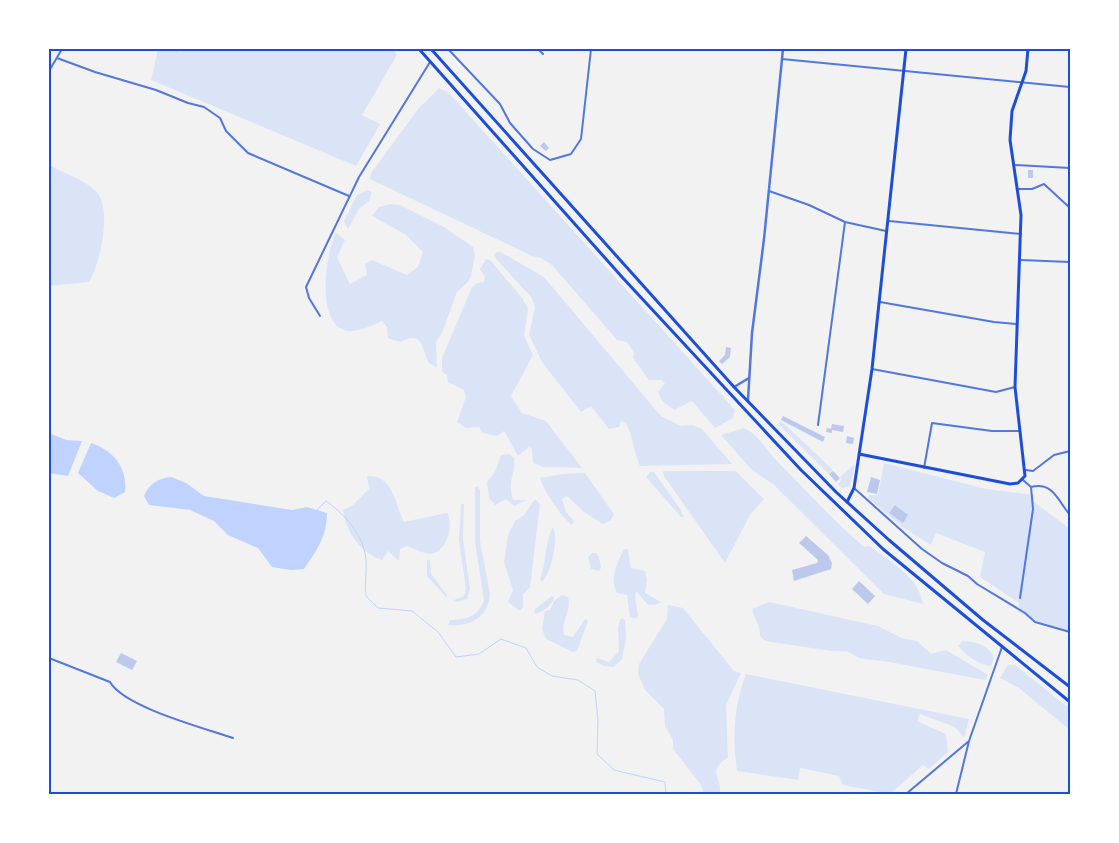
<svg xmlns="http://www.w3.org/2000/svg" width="1119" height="843" viewBox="0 0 1119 843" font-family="Inter,sans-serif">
  <rect width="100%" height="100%" fill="#f2f2f2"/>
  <!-- green -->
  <path fill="#dbe4f7" d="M158 49H173L182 52 183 49H392L397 55 362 115 380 124 356 166 151 80Z
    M439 88 448 92 735 410 733 418 715 428 692 401 674 410 662 401 658 392 665 383 662 380H649L633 358 634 353 627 342 617 340 552 265 541 258 532 256 370 179 371 173 419 108Z
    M49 165C62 172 92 183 99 195 111 215 100 263 89 282L49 286Z
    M367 190 372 192 369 201 359 209 348 229 344 221 357 195Z
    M390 204 400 205 444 227 473 247 475 255 471 276 467 283 457 292 442 333 436 342 437 368 429 363C421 347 423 330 400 342L388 338 387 327 382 321C373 325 361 331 352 331 314 332 325 253 336 233L345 240 337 257 350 284 367 275 365 264 372 260 407 275 418 267 423 252 406 235 372 216 379 207Z
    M499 251 544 277 661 416 681 426 693 425 702 429 732 464 640 466C633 450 634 440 626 423L621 421 619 427 609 429 591 406 581 412 542 362 529 335 535 307 532 298 497 260 494 254Z
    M486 259 490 260 523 299 528 309 524 336 533 355 511 396 522 413 546 421 582 468 543 467 533 463 532 449 529 447 518 456 504 431 497 436 483 433 479 427 466 428 457 422 466 397 464 390 448 382 447 375 442 372V358L472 287 477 283 484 282 485 277 480 269Z
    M781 421 833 470 829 474 778 424Z
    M744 428C759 435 765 448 776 460 805 489 833 520 864 547L870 546C890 562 919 577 923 604L884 594 773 484 752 470 721 435Z
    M510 454 514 458C516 476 507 478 513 500H527L514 506 506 499 495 505 489 498 487 482 495 472 501 455Z
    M884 463 986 489 1034 495V502L1070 529V631L1039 622 1018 612 1019 603 980 577 985 552 936 533 931 545 904 528 868 498 869 495H878Z
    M855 464 850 486 842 488 838 484 842 479 840 477Z
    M663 471H736L764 499 750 515 725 563 664 476Z
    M650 472H654L681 510 683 517H681L646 477Z
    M585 473 614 514 611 520 603 524 584 512 567 496 562 499 566 512 574 521 572 525C562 518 543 490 540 478L563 474Z
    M367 476C393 474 395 504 404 522L447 513C454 524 448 547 435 553 427 556 415 549 407 546L400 549 399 561 388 551 382 560C361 554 345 530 343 510L353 505 369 489Z
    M477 486 480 490V541L490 594C488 618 470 627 448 625L450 620C466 620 477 617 484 601L475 541V487Z
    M535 499 540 504 530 587 523 594V607L520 611 508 602 513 590 504 562 508 535 515 521 524 515Z
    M461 504H464L463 539 470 589 467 599 457 602 454 600 464 596 466 589 459 540Z
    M553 527C559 538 551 574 542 582L540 579C547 563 544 543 553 527Z
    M624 549 628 550 631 568 645 571 647 579 645 593 661 602 655 605H648L637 592 635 595 638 616 636 619 630 617 627 595 617 593C609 578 617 564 624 549Z
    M592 553H596L599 557 601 568 599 571 591 569 588 557Z
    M430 559 431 574 447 595V598L427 576V561Z
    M562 595 568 597C572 610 561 620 564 635L573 637 585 619 588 621 577 651 573 652 546 639 542 629 545 611 550 610 554 601Z
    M552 596 554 597C553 604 541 615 534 613L535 609Z
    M769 602 878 626 902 638 917 641 931 654 946 650 988 675 985 680 889 662 859 658 847 651H831L765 641 760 636C761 627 754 618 752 609Z
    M668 605 683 608 734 671 741 673 726 705 728 757C706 773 722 774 720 794H704L701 785 673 749V740L665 726 664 709 645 690 638 674 639 664 667 619Z
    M621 618 625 620 626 639 622 659 614 667 604 666 596 662 597 658 609 662 619 651 618 627Z
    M962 641C977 642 988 644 994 658L991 666C978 665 966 655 958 646Z
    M1008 665H1015L1070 709V730L1019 688 1000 678Z
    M746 674 969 719 964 738 955 727 920 714 917 721 946 734 948 752 929 769 923 765 890 794 843 785 839 776 800 768 798 780 737 771C732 738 734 705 746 674Z"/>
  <!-- water -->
  <path fill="#bfd3fe" d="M49 433 66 440 82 441 68 476 49 473Z
    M91 443C113 450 128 468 125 492L114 498 98 491 78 473Z
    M171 477 186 483 204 496 292 510 307 507 327 513C327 536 317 550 304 569L291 570 272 567 258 548 228 535 214 521 190 510 149 505 144 496C149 484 158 478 171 477Z"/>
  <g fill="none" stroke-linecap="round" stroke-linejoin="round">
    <!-- stream -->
    <path stroke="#bfd3fe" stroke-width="1" d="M317 510 326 501C343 513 360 531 365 553 368 566 364 582 366 596L378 608 412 611 438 632 456 657 479 654 501 639 526 648 537 667 552 676 578 680 595 691 598 720 597 754 614 770 665 782 666 794"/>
  </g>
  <!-- building -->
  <path fill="#bdc9ec" d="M544 142 549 148 546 151 540 146Z
    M1028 170H1033V178H1028Z
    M726 347 731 348 730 357 722 364 719 361 725 355Z
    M783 416 825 437 823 442 781 420Z
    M832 424 844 426 843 432 832 430V433L826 432 827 428 831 429Z
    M847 436 854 438 853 444 846 443Z
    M833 471 840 478 836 482 829 474Z
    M871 477 880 480 877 494 867 492Z
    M895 505 908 515 903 523 889 513Z
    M806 536 828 555 832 563 831 569 794 581 792 570 817 563 818 560 799 543Z
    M859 581 875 596 868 604 852 589Z
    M121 653 137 661 132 670 116 662Z"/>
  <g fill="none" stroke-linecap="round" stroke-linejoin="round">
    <!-- minor -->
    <path stroke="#5277de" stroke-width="2" d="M448 49 500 104 510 123 533 149 550 160 571 154 581 139 591 49
      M538 49 543 54
      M57 58 95 72 156 90 188 103 204 107 220 118 226 131 248 153 349 196
      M782 59 1070 87
      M49 71 62 49
      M1015 165 1070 168
      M1017 189H1032L1044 184 1070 208
      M769 191 809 205 845 222 886 231
      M889 221 1021 234
      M1021 260 1070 262
      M880 302 994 322 1016 324
      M320 316 309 298 306 287 359 177 430 62
      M872 369 996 392 1015 387
      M818 425 845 222
      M924 468 932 423 992 431H1019
      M1026 470 1033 471 1054 455 1070 451
      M1031 487C1053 481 1058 501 1070 515
      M854 488 922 549 942 563 968 576 977 584 1025 613 1035 622 1070 632
      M1020 598 1033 509 1031 487 1023 480
      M49 658 110 682C124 707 204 728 233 738
      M906 794 969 741 1002 647
      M956 794 969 741"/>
    <!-- tertiary -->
    <path stroke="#5277de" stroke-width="2.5" d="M734 387 749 378
      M748 400 752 333 764 239 783 49"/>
    <!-- secondary -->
    <path stroke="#1d4ed8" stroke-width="3" d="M859 454 1010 484 1018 483 1025 476 1015 387 1021 215 1010 140 1012 111 1026 71 1028 49
      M847 502 854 488 872 369 906 49"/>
    <!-- primary -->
    <path stroke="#1d4ed8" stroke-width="3" d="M419 49 622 277 801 470 883 549 1070 702
      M431 49 734 387 836 492 889 540 983 620 1070 687"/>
  </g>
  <!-- border -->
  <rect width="1119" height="843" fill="none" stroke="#ffffff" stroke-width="100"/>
  <rect x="50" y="50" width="1019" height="743" fill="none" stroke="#1d4ed8" stroke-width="2"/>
</svg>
